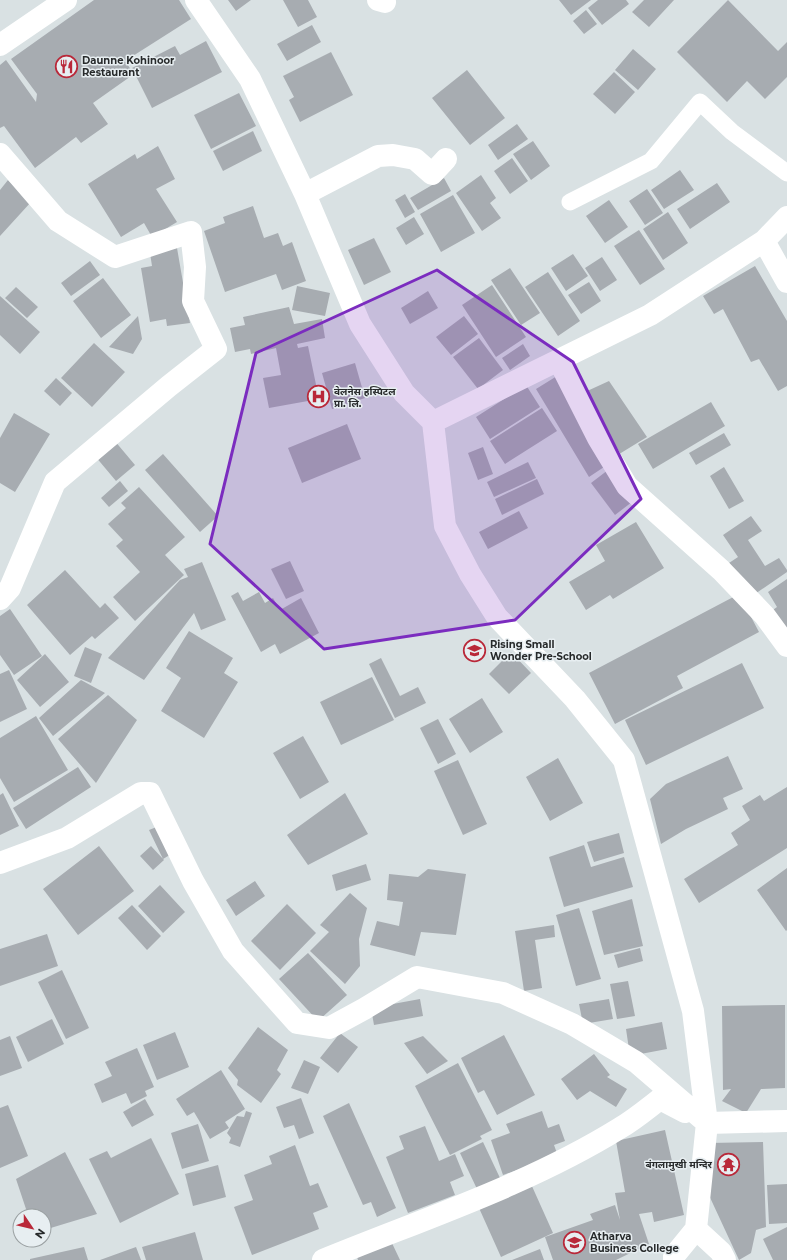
<svg xmlns="http://www.w3.org/2000/svg" width="787" height="1260" viewBox="0 0 787 1260" font-family="Montserrat,'Noto Sans Devanagari',sans-serif">
  <rect width="100%" height="100%" fill="#d9e1e3"/>
  <!-- building -->
  <path fill="#a7acb1" d="M94 0H179L191 19 125 61 134 74 93 103 108 124 81 143 76 137 35 168 4 126 0 128V65L6 60 36 102 37 94 11 59Z
    M228 0H251L236 11Z
    M283 0H308L317 17 298 27Z
    M559 0H591L571 15Z
    M598 0H626L629 4 602 25 588 8Z
    M644 0H674L649 27 632 12Z
    M728 0 778 51 787 42V77L765 99 747 81 727 102 677 52Z
    M586 10 597 24 584 34 573 21Z
    M312 25 321 42 287 61 277 44Z
    M206 41 222 72 152 108 132 68 175 46 180 55Z
    M633 49 656 69 638 90 615 70Z
    M331 52 353 95 300 122 289 100 294 97 283 76Z
    M467 70 505 118 470 145 432 98Z
    M614 72 635 92 615 114 593 94Z
    M239 93 256 126 211 149 194 115Z
    M517 124 528 139 498 160 488 145Z
    M253 131 262 151 223 171 213 151Z
    M533 141 550 166 531 180 513 154Z
    M158 146 175 179 156 189 177 222 152 237 144 223 121 237 88 184 135 154 137 159Z
    M512 158 528 181 510 194 494 171Z
    M680 170 694 190 664 209 651 190Z
    M481 175 496 198 490 203 501 218 482 231 456 193Z
    M444 178 451 191 418 210 410 198Z
    M8 180 31 202 0 236V190Z
    M717 183 730 202 690 229 677 209Z
    M647 189 663 213 645 225 629 201Z
    M405 194 415 212 405 218 395 200Z
    M453 195 475 233 441 252 420 214Z
    M609 200 628 227 605 243 586 216Z
    M253 206 264 238 278 233 283 246 292 242 306 281 282 290 276 274 225 292 204 231 225 223 223 217Z
    M668 212 688 243 663 260 643 229Z
    M414 217 424 234 406 245 396 228Z
    M639 230 665 269 640 285 614 246Z
    M374 238 391 272 364 285 348 250Z
    M177 248 190 323 167 326 166 319 150 322 141 268 152 266 150 253Z
    M573 254 588 276 566 291 551 268Z
    M602 257 617 280 600 291 585 268Z
    M90 261 100 275 71 296 61 283Z
    M755 266 787 321V386L778 391 759 359 751 362 723 309 714 314 703 296Z
    M510 268 540 313 521 325 491 280Z
    M548 272 580 321 558 336 525 287Z
    M103 278 131 315 101 338 73 301Z
    M589 282 601 301 581 314 568 295Z
    M492 285 526 337 496 357 462 305Z
    M297 286 330 293 325 316 292 310Z
    M16 287 38 307 27 318 5 298Z
    M428 291 438 308 410 324 401 308Z
    M0 296 40 332 20 354 0 335Z
    M289 307 294 324 322 319 325 338 297 344 298 348 308 346 319 399 269 408 263 378 281 375 276 348 251 354 250 349 235 352 230 328 245 325 243 317Z
    M138 316 142 339 133 354 109 347Z
    M464 316 478 334 451 355 436 337Z
    M479 338 503 370 478 389 453 357Z
    M94 343 125 372 92 407 61 378Z
    M523 344 530 356 510 370 502 358Z
    M355 363 365 398 332 409 322 373Z
    M557 376 610 463 589 477 536 389Z
    M56 378 72 393 60 406 44 391Z
    M609 381 647 437 616 456 585 392Z
    M526 385 540 407 490 439 476 417Z
    M711 402 725 426 653 469 638 444Z
    M542 408 557 431 505 464 490 441Z
    M14 413 50 434 15 492 0 483V438Z
    M347 424 361 459 302 483 288 448Z
    M724 433 731 445 696 465 689 453Z
    M114 440 135 465 116 481 95 456Z
    M483 447 493 474 478 480 468 453Z
    M163 454 218 516 200 532 145 470Z
    M528 462 536 478 494 497 487 482Z
    M724 467 744 501 729 509 710 476Z
    M608 470 632 502 615 515 591 483Z
    M537 479 544 494 502 515 495 499Z
    M120 481 128 491 109 507 101 498Z
    M139 487 185 537 165 555 184 575 135 621 113 597 140 572 116 546 123 540 108 524 126 508 121 503Z
    M519 511 528 528 488 549 479 532Z
    M751 516 762 531 748 540 765 566 779 558 787 570V572L752 596 729 563 738 557 723 535Z
    M636 522 664 568 613 599 610 595 586 610 569 582 605 561 596 545Z
    M290 561 304 591 286 599 271 569Z
    M202 562 226 620 201 630 194 613 144 680 108 658 180 580 188 577 184 569Z
    M65 570 100 608 105 603 119 618 95 639 92 636 70 655 27 605Z
    M787 579V638L770 612 777 607 768 592Z
    M238 592 243 601 259 592 265 603 273 598 280 610 301 598 319 633 280 654 275 644 261 652 231 596Z
    M739 594 759 632 677 676 683 688 615 724 589 673Z
    M10 609 42 656 14 675 0 655V616Z
    M189 631 233 658 224 673 238 682 204 738 161 711 181 678 166 668Z
    M85 647 102 654 91 683 74 676Z
    M511 652 531 673 509 694 489 674Z
    M45 654 69 682 40 707 17 680Z
    M381 658 400 696 418 687 426 703 395 718 369 664Z
    M742 663 764 708 646 765 625 720Z
    M9 670 27 709 0 722V674Z
    M372 677 394 720 341 745 320 702Z
    M81 680 105 693 53 736 39 718Z
    M108 695 137 720 96 783 58 739Z
    M482 698 503 732 470 753 449 719Z
    M36 716 68 770 14 802 0 778V738Z
    M438 719 456 754 438 764 420 728Z
    M303 736 329 782 300 799 273 753Z
    M728 756 743 789 723 798 728 809 686 829 661 844 650 799 666 784Z
    M558 758 583 803 550 821 526 777Z
    M458 760 487 824 463 835 434 771Z
    M78 767 91 787 26 829 13 808Z
    M787 787V848L699 903 684 879 738 845 731 833 750 820 742 806 760 795 764 801Z
    M3 793 19 826 0 835V795Z
    M345 793 368 834 308 865 287 835Z
    M159 826 173 853 163 859 149 830Z
    M619 833 624 853 594 862 587 842Z
    M584 845 591 867 624 857 633 887 564 907 549 857Z
    M99 846 134 891 78 935 43 889Z
    M151 846 164 860 153 870 140 856Z
    M366 864 371 880 336 891 332 875Z
    M787 868V930L786 931 757 890Z
    M428 869 466 874 456 935 421 932 415 956 370 945 377 921 399 926 403 902 387 900 389 874 418 877Z
    M255 881 265 896 236 916 226 900Z
    M160 885 185 912 163 933 138 906Z
    M350 893 367 908 359 939 360 966 345 984 310 951 329 932 320 925Z
    M632 899 643 946 604 955 592 911Z
    M287 904 316 933 280 970 251 941Z
    M132 905 161 936 147 950 118 918Z
    M579 908 601 979 576 986 556 915Z
    M554 925 555 937 535 940 542 988 524 991 515 931Z
    M47 934 58 966 0 986V949Z
    M640 948 643 961 618 968 614 955Z
    M308 953 347 995 318 1021 279 979Z
    M62 970 89 1028 66 1039 38 982Z
    M628 981 635 1016 617 1019 610 984Z
    M420 999 423 1016 374 1025 371 1008Z
    M609 999 613 1019 583 1024 579 1004Z
    M785 1005V1088L761 1089 746 1113 722 1101 731 1089 723 1090 722 1006Z
    M52 1019 64 1044 28 1062 16 1037Z
    M662 1022 667 1049 630 1056 626 1029Z
    M258 1027 288 1050 277 1070 281 1074 261 1103 237 1085 238 1080 228 1068Z
    M175 1032 189 1067 157 1080 143 1045Z
    M340 1033 358 1047 338 1073 320 1058Z
    M504 1035 535 1095 497 1115 484 1090 478 1093 461 1058Z
    M10 1036 22 1068 0 1076V1040Z
    M423 1036 448 1061 427 1074 404 1043Z
    M137 1048 154 1087 145 1091 147 1096 131 1104 126 1093 102 1103 94 1084 112 1076 105 1062Z
    M594 1054 610 1075 607 1077 627 1089 616 1107 590 1091 577 1100 561 1079Z
    M304 1060 320 1067 308 1094 291 1088Z
    M458 1063 492 1130 480 1136 482 1139 450 1155 415 1086Z
    M221 1070 245 1109 225 1122 229 1128 210 1139 194 1112 187 1116 176 1099Z
    M301 1098 314 1133 299 1139 294 1125 284 1128 276 1107Z
    M145 1099 154 1115 132 1127 123 1112Z
    M349 1103 396 1208 377 1217 371 1202 363 1205 323 1116Z
    M8 1105 28 1156 0 1168V1108Z
    M246 1111 252 1113 240 1147 229 1143 231 1138 227 1133 237 1116 244 1117Z
    M542 1111 548 1128 559 1124 565 1141 554 1145 558 1156 503 1175 491 1140 510 1133 506 1124Z
    M198 1124 209 1161 182 1169 171 1133Z
    M425 1126 439 1161 455 1154 464 1176 450 1182 455 1195 408 1213 386 1157 404 1149 399 1136Z
    M665 1130 684 1215 654 1222 652 1212 639 1214 649 1244 616 1260H553L545 1237 593 1220 590 1214 615 1205 620 1220 615 1193 625 1192 616 1141Z
    M151 1138 179 1194 120 1223 89 1159 107 1151 111 1158Z
    M483 1142 500 1178 477 1189 460 1153Z
    M763 1142 766 1227 756 1230 751 1253 739 1260 707 1191 708 1143Z
    M295 1145 310 1186 318 1183 328 1207 313 1213 319 1229 252 1255 234 1207 253 1200 244 1175 272 1164 269 1156Z
    M65 1152 97 1214 44 1230V1216H25L24 1214 27 1212 16 1179Z
    M218 1165 226 1197 193 1206 185 1174Z
    M531 1184 553 1233 501 1257 479 1208Z
    M787 1184V1223L769 1224 767 1185Z
    M787 1227V1260H773L763 1239Z
    M195 1232 203 1260H146L142 1247Z
    M391 1241 400 1260H358L357 1257Z
    M84 1247 88 1260H30V1259Z
    M136 1247 141 1260H100Z
    M540 1249 544 1260H512Z"/>
  <g fill="none" stroke-linecap="round" stroke-linejoin="round">
    <!-- service -->
    <path stroke="#fff" stroke-width="17" d="M570 202 651 161 700 102 732 132 787 173"/>
    <!-- minor -->
    <path stroke="#fff" stroke-width="22" d="M196 0 250 79 305 194 360 324 404 393 433 422 445 526 470 574 497 617 575 699 624 760 693 1011 707 1123 787 1121
      M378 0 385 2
      M0 45 66 0
      M0 154 58 221 115 257 191 232 195 267 193 301 216 349 169 386 55 482 10 588 0 599
      M305 194 378 156 393 155 415 159 432 174 446 159
      M764 241 787 282
      M559 361 598 438 627 486 721 570 765 616 787 646
      M433 422 650 315 764 241 787 217
      M0 863 67 838 141 793H150L193 881 233 951 297 1023 329 1028 364 1009 417 977 503 993 572 1024 636 1062 707 1123
      M696 1229 721 1252 725 1260
      M323 1260C423 1219 528 1185 620 1128 634 1120 647 1109 660 1099L685 1112
      M674 1260V1256L696 1229 707 1123"/>
  </g>
  <!-- marked area -->
  <path fill="#7b2cbf" fill-opacity="0.2" stroke="#7b2cbf" stroke-width="3" stroke-linejoin="round" d="M437 270 573 362 641 499 515 620 324 649 210 544 256 353Z"/>
  <!-- icons -->
  <defs>
    <symbol id="restaurant-ring" viewBox="-11 -11 22 22"><circle r="9.5" fill="#e7eef1" stroke="#b92839" stroke-width="1.5"/><path d="M-5-6h1v4h1v-4h1v4h1v-4h1v5L-1.5 .5V6h-2V.5L-5-1ZM5-6V6H3V1.5H1.5Q1.5-4 5-6Z" fill="#b92839"/></symbol>
    <symbol id="hospital-ring" viewBox="-11 -11 22 22"><circle r="9.5" fill="#e7eef1" stroke="#b92839" stroke-width="1.5"/><path d="M-5-5h3v3.5h4V-5h3V5h-3V1.5h-4V5h-3Z" fill="#b92839"/></symbol>
    <symbol id="school-ring" viewBox="-11 -11 22 22"><circle r="9.5" fill="#e7eef1" stroke="#b92839" stroke-width="1.5"/><path d="M0-5L7-2L0 1L-7-2ZM-4 1L0 2.5L4 1V4Q0 6-4 4Z" fill="#b92839"/></symbol>
    <symbol id="temple-ring" viewBox="-11 -11 22 22"><circle r="9.5" fill="#e7eef1" stroke="#b92839" stroke-width="1.5"/><path d="M0-6L5-2H3V0L6.5 2.5H4V6H1.5V3h-3V6H-4V2.5H-6.5L-3 0V-2H-5Z" fill="#b92839"/></symbol>
    <symbol id="university-ring" viewBox="-11 -11 22 22"><circle r="9.5" fill="#e7eef1" stroke="#b92839" stroke-width="1.5"/><path d="M0-5L7-2L0 1L-7-2ZM-4 1L0 2.5L4 1V4Q0 6-4 4Z" fill="#b92839"/></symbol>
  </defs>
  <g fill-rule="evenodd">
    <use href="#restaurant-ring" x="54" y="54" width="25" height="25"/>
    <use href="#hospital-ring" x="306" y="384" width="25" height="25"/>
    <use href="#school-ring" x="462" y="638" width="25" height="25"/>
    <use href="#temple-ring" x="716" y="1152" width="25" height="25"/>
    <use href="#university-ring" x="562" y="1230" width="25" height="25"/>
  </g>
  <g text-anchor="middle" stroke-width="3" stroke-linejoin="round" paint-order="stroke">
    <!-- poi labels -->
    <g font-size="10" font-weight="bold" fill="#272a2b" stroke="#e7eef1" text-anchor="start">
      <text x="82" y="64">Daunne Kohinoor<tspan x="82" dy="12">Restaurant</tspan></text>
      <text x="334" y="395">वेलनेस हस्पिटल<tspan x="334" dy="12">प्रा. लि.</tspan></text>
      <text x="490" y="648">Rising Small<tspan x="490" dy="12">Wonder Pre-School</tspan></text>
      <text x="712" y="1168" text-anchor="end">बंगलामुखी मन्दिर</text>
      <text x="590" y="1240">Atharva<tspan x="590" dy="12">Business College</tspan></text>
    </g>
  </g>
  <!-- north arrow -->
  <g transform="translate(32 1228) rotate(125)"><circle r="19" fill="#e7eef1" stroke="#9aa0a2"/>
  <path d="M0-3L7 15L0 10L-7 15Z" fill="#b92839"/>
  <text y="-6" font-size="11" font-weight="bold" text-anchor="middle" fill="#272a2b">N</text>
  </g>
</svg>
